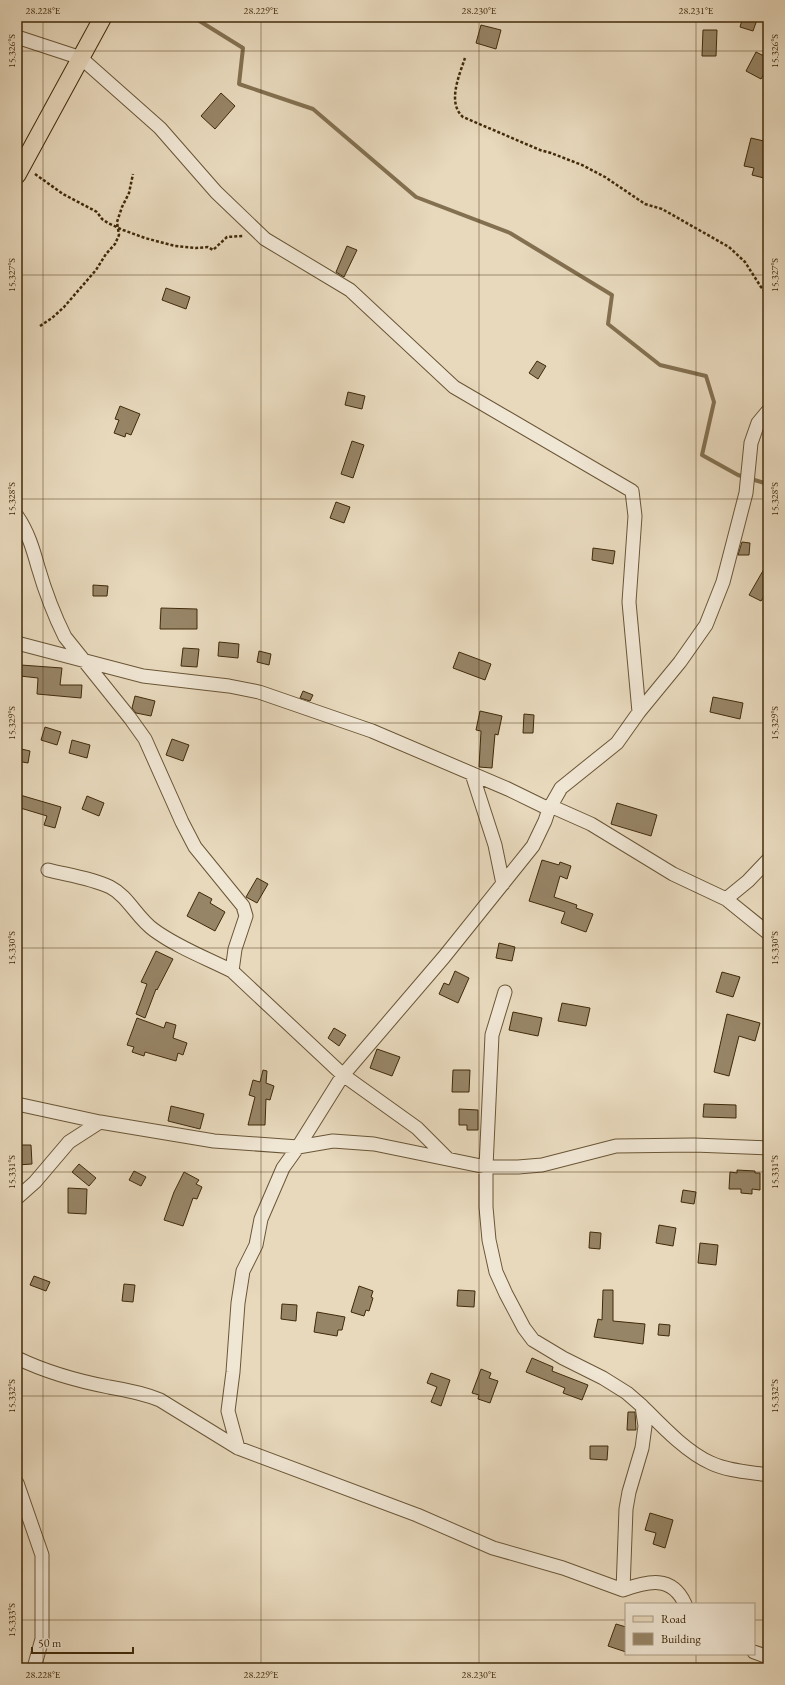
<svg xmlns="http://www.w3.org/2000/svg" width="785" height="1685" viewBox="0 0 785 1685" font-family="'EB Garamond',serif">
  <rect width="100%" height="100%" fill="#e8d9bd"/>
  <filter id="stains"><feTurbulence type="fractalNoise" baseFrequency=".005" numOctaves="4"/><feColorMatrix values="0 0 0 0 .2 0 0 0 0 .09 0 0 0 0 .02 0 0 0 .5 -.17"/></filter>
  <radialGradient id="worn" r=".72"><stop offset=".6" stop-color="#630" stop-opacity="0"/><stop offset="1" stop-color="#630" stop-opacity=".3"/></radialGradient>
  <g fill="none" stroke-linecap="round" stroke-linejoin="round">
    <!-- stream -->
    <path stroke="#837050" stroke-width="4" d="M193 17 243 48 239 84 313 109 416 197 510 233 612 295 608 324 660 365 706 376 714 402 702 455 738 475 768 484"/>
  </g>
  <!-- building -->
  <path fill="#978567" stroke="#402a09" d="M743 17H758L753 31 740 27Z
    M481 25 501 30 496 49 476 43Z
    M703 30H717L716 56H702Z
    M756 52 768 58V76L764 74 761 79 746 71Z
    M221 93 235 106 215 129 201 116Z
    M751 138 768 142V179L752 175 754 168 744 166Z
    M347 246 357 250 344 277 336 272Z
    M166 288 190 297 186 309 162 300Z
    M537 361 546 366 538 379 529 373Z
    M348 392 365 396 362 409 345 405Z
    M120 406 140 414 131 435 126 433 125 437 114 433 119 420 115 419Z
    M352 441 364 445 353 478 341 474Z
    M336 502 350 507 344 523 330 518Z
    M742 542 750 543 749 555H738Z
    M593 548 615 551 613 564 592 560Z
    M768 562V597L765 595 761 601 749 595Z
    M93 585 108 586 107 596H93Z
    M161 608 197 609V629H160Z
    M219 642 239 644 238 658 218 656Z
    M183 648 199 649 197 667 181 666Z
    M259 651 271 654 269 665 257 662Z
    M459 652 491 664 485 680 453 668Z
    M21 665 62 668 60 685H82L81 698 37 694 38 678 20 676Z
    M303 691 313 695 310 701 300 698Z
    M135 696 155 701 151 716 136 713 132 708Z
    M713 697 743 703 740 719 710 712Z
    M480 711 502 716 498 735 495 734 492 768 479 767 481 731 476 730Z
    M524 714 534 715 533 733H523Z
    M45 727 61 732 57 745 41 740Z
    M172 739 189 745 183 761 166 755Z
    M72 740 90 745 87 758 69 753Z
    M17 748 30 751 28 763 17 761Z
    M20 795 61 807 55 828 44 825 47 816 17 807Z
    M87 796 104 803 99 816 82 809Z
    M617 803 657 815 651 836 611 824Z
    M542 860 559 865 560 862 571 866 567 879 560 876 554 897 577 905 576 908 593 914 586 932 561 923 565 912 529 901Z
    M257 878 268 884 257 903 246 897Z
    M199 892 212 899 210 903 225 912 215 931 187 916Z
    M499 943 515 947 512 961 496 958Z
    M156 951 173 959 157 990 156 989 145 1018 136 1014 147 984 141 982Z
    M455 971 469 978 458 1003 439 994 444 983 449 985Z
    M722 972 740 977 733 997 716 992Z
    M562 1003 590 1008 586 1026 558 1021Z
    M513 1012 542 1018 538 1036 509 1030Z
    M727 1014 760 1023 755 1041 739 1036 729 1076 714 1072Z
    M137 1018 164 1028 166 1022 176 1025 173 1038 187 1043 183 1055 178 1053 176 1061 145 1052 144 1056 132 1052 134 1047 127 1045Z
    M334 1028 346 1035 339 1046 328 1038Z
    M377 1049 400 1057 392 1076 370 1068Z
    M263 1070 267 1071 266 1083 274 1086 270 1100 266 1099 265 1125H248L255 1097 249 1095 253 1080 260 1082Z
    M453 1070H470L469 1092H452Z
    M704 1104 736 1105V1118L703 1117Z
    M171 1106 204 1114 200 1129 168 1121Z
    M459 1109 478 1110V1130H467V1125H459Z
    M17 1145H31L32 1164 17 1165Z
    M79 1164 96 1178 89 1186 72 1172Z
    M737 1170 755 1171V1173H760V1190L752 1189V1194L741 1193V1189H729L730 1172 737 1173Z
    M134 1171 146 1177 141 1186 129 1180Z
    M184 1172 199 1180 196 1184 202 1187 197 1199 193 1198 183 1226 164 1220 174 1192Z
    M68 1188 87 1189 86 1214 68 1213Z
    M683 1190 696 1192 694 1204 681 1202Z
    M659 1225 676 1228 673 1246 656 1243Z
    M590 1232 601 1233 600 1249 589 1248Z
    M700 1243 718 1245 716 1265 698 1263Z
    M34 1276 50 1282 46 1291 30 1285Z
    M124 1284 135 1285 133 1302 122 1301Z
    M359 1286 373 1291 371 1297 373 1298 369 1311 366 1310 364 1316 351 1312Z
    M458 1290 475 1291 474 1307 457 1306Z
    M603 1290H613V1321L645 1324 643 1344 594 1337 598 1319 602 1320Z
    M282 1304 297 1305 296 1321 281 1319Z
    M317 1312 345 1317 342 1330H338L337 1336 314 1332Z
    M659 1324 670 1325 669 1336 658 1335Z
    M532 1358 553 1367 552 1371 588 1385 582 1400 563 1393 565 1388 526 1372Z
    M481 1369 491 1373 489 1378 498 1381 490 1403 478 1399 479 1395 472 1393Z
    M431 1373 450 1380 441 1406 431 1402 437 1387 427 1383Z
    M628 1412H635L636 1430H627Z
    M590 1446H608L607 1460 590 1459Z
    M650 1513 673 1520 665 1548 653 1544 656 1533 645 1530Z
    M616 1624 626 1627V1652L608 1646Z"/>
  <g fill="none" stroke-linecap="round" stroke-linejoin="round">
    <defs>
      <path id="minor" d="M17 37 81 58 160 128 216 192 265 239 350 290 454 387 632 491 635 516 629 602 639 712
        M17 516C28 532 33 549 38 567 45 591 54 615 65 637L130 718 145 739 182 822 195 847 243 906 246 916 235 949 232 971 343 1075 417 1128 448 1159
        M17 643 143 676 229 686 259 692 372 731 508 789 549 809 555 808 591 824 673 874 726 899 768 933
        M472 774 495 845 503 884
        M48 870C68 875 91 878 110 887 128 896 137 918 154 930 177 947 206 958 232 971
        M726 899 748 881 768 860
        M505 992 492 1035 486 1167V1207L489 1240 496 1272 506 1294 524 1328 533 1340 563 1358 603 1378 627 1393 642 1406 645 1426 642 1448 629 1492 626 1509 623 1590
        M17 1104 100 1122 214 1141 298 1147 333 1141 374 1144 486 1167H518L542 1165 616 1146 694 1145 768 1148
        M17 1198 35 1182 69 1142 100 1122
        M17 1358C46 1372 78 1381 109 1387 127 1390 143 1393 160 1400L238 1448 417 1515 493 1548 563 1568 623 1590C648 1581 672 1575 685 1604
        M642 1406C661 1425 686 1452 711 1463 728 1471 749 1472 768 1475
        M238 1448 228 1411 233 1372 238 1303 243 1271 256 1245 261 1219 283 1168 298 1147 343 1075 444 957 533 846 545 821 549 809 561 788 617 743 639 712 680 662 706 625 723 582 746 493 751 443 758 423 768 411
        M17 1483 42 1555V1639L34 1668
        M754 1652 768 1657"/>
      <path id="major" d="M17 175 103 17"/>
    </defs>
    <!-- minor casing -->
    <use href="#minor" stroke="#6a5636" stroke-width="15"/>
    <!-- major casing -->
    <use href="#major" stroke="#402a09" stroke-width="19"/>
    <!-- path -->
    <path stroke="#402a09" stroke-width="2.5" stroke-dasharray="3 2" stroke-linecap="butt" d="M465 58C459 76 447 103 463 117L540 150 551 153 582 165 605 177 645 204 662 209 729 247 745 262 761 287 768 295
      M35 174 63 194 97 212 102 219 108 223 123 230 145 238 175 246 196 248 208 247 213 250 227 237 243 236
      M40 326 52 318 64 307 96 270 106 254 115 244 119 235 117 222 122 207 129 193 133 174"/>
    <!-- minor -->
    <use href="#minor" stroke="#f0e6d4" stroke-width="13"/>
    <!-- major -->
    <use href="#major" stroke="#e8d9bd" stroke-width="17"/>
  </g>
  <!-- ticks -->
  <path fill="none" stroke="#402a09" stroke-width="1" stroke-opacity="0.45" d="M43 17V1668M261 17V1668M479 17V1668M696 17V1604M17 51H768M17 275H768M17 499H768M17 723H768M17 948H768M17 1172H768M17 1396H768M17 1620H626M754 1620H768M696 1654V1668"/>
  <!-- margin -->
  <rect width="785" height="1685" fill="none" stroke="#e8d9bd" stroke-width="44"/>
  <!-- legend -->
  <rect x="625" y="1603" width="130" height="52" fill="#f0e6d4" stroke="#aa9b83"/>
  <rect x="633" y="1616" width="20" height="6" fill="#e8d9bd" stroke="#aa9b83"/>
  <text x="661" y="1623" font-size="12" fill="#402a09">Road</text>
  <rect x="633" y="1633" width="20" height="12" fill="#978567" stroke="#aa9b83"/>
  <text x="661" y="1643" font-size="12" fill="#402a09">Building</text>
  <!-- scale -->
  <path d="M32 1647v6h101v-6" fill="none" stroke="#402a09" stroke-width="2"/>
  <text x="38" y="1647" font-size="12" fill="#402a09" stroke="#f0e6d4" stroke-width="3" paint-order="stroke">50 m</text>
  <rect x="22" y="22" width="741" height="1641" fill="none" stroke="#402a09" stroke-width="1.5"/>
  <g font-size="10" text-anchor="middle" fill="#402a09">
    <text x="43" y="14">28.228°E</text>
    <text x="261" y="14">28.229°E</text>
    <text x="479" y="14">28.230°E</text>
    <text x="696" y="14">28.231°E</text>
    <text transform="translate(11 51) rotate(-90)" y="4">15.326°S</text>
    <text transform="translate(774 51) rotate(-90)" y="4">15.326°S</text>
    <text transform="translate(11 275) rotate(-90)" y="4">15.327°S</text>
    <text transform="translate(774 275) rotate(-90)" y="4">15.327°S</text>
    <text transform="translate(11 499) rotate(-90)" y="4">15.328°S</text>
    <text transform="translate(774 499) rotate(-90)" y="4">15.328°S</text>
    <text transform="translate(11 723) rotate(-90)" y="4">15.329°S</text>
    <text transform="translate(774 723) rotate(-90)" y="4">15.329°S</text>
    <text transform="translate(11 948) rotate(-90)" y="4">15.330°S</text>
    <text transform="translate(774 948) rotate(-90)" y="4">15.330°S</text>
    <text transform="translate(11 1172) rotate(-90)" y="4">15.331°S</text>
    <text transform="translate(774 1172) rotate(-90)" y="4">15.331°S</text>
    <text transform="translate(11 1396) rotate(-90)" y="4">15.332°S</text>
    <text transform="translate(774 1396) rotate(-90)" y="4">15.332°S</text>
    <text transform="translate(11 1620) rotate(-90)" y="4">15.333°S</text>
    <text x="43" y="1678">28.228°E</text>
    <text x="261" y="1678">28.229°E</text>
    <text x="479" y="1678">28.230°E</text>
  </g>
  <rect width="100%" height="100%" filter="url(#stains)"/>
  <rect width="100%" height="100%" fill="url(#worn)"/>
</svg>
